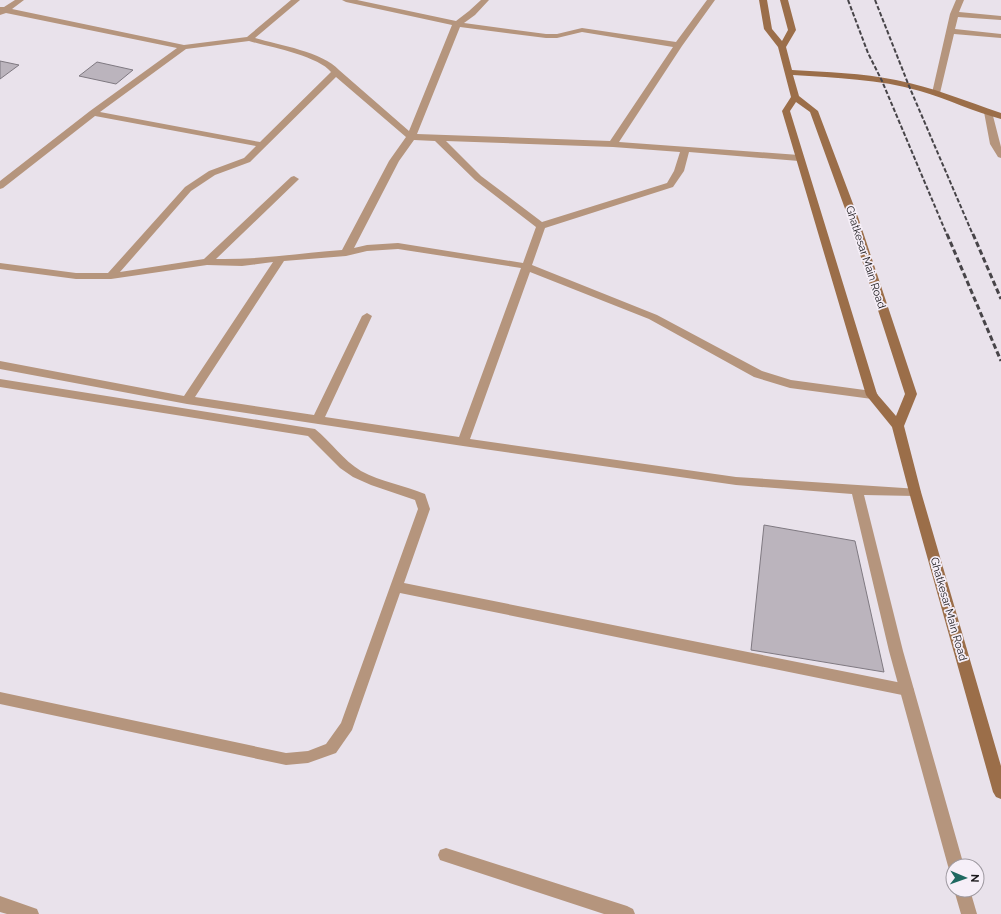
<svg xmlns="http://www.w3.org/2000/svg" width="1001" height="914" viewBox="0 0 1001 914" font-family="Raleway,sans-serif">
  <rect width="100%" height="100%" fill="#e9e2eb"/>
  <!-- building -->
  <path fill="#bbb4bd" stroke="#7f7981" d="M0 61 19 65 0 79Z
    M97 62 133 70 116 84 79 76Z
    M764 525 855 541 884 672 751 650Z"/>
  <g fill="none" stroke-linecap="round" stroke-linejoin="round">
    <!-- lane -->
    <path fill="#b5957d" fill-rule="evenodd" d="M988 109 992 112 1001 147V158L998 157 990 144 984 112Z
      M0 379 315 429C331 442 343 460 361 471 381 482 404 485 425 494L430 509 404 583 907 684 912 686 914 690 912 694 907 696 400 593 352 730 336 753 308 763 286 765 0 704V692L286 753 308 751 326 744 341 723 418 509 415 500 371 485 353 477 340 468 308 436 0 387Z"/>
    <!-- street -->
    <path fill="#b5957d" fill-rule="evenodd" d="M15 0H24L12 9 184 45 247 37 291 0H300L255 38C279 45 323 52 339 70L409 131 452 25 346 2 342 0H357L456 21 469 11 481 0H489L475 15 464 23 546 34H557L582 28 676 42 707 0H715L682 46 619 142 799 155 804 158 799 161 689 152 684 171 673 187 545 228 532 265 657 315 762 371 791 380 872 391 876 392 878 395 876 398 872 399 790 388 754 377 649 319 530 272 470 439 736 477 919 489 921 492 919 495 915 496 864 495 903 651 964 866H953V872L950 871 948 866 889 651 852 494 736 485 463 446 187 404 0 369V361L184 396 273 262 242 266 207 265 111 279H76L0 269V263L76 273H108L185 187 209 171 244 158 256 146 95 116 3 188 0 189V181L90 111 177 48 6 13 0 15V7H4ZM460 27 546 38H557L582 32 673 47 610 141 417 134ZM249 41C270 47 318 56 331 72L260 142 100 112 186 49ZM336 77 406 137 389 161 342 250C301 253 257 260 216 259L297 181 299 179 294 176 291 177 204 259 120 272 191 191 215 175 250 162ZM414 140 435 141 475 180 536 227 523 263 398 243 367 245 354 248 399 161ZM446 141 613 147 680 152 674 171 667 183 542 222 481 176ZM398 249 521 268 459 437 325 417 372 316 367 313 362 316 314 415 195 397 284 261 346 256 367 251Z
      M956 0H964L959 12 1001 16V20L958 17 955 29 1001 34V38L954 34 940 93 936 96 932 93 950 14Z
      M446 848 627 906 633 909 635 914H604L446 862 440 860 438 855 440 850Z
      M954 890H970L977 914H961Z
      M0 896 37 909 39 914H7L0 912Z"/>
    <!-- secondary -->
    <path fill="#9b6e49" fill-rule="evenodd" d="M759 0H767L772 29 782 41 788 30 780 0H788L796 30 786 47 792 70C827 72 862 73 896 80 932 87 966 101 1001 113V119C974 112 948 99 920 91 879 79 836 78 793 75L799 96 818 111 858 217 917 394 904 426 921 492 1001 766V799L996 797 993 792 909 492 892 427 866 395 782 111 791 97 778 47 764 29ZM796 102 810 112 848 217 905 394 896 416 877 394 790 111Z"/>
    <!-- rail-far1 -->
    <path stroke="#474448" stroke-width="2" stroke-dasharray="4.5 2" stroke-linecap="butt" d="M848 0 868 53 882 81 947 235
      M875 0 909 86 973 235"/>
    <!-- rail -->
    <path stroke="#474448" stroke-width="3" stroke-dasharray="5.5 3" stroke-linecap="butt" d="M947 234 1001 361
      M973 234 1001 299"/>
  </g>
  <g text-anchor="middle" stroke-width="3.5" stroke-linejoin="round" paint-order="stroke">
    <!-- street labels -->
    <g font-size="11" fill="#1b191c" stroke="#f6eff8">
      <text transform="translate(866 257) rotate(72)" y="4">Ghatkesar Main Road</text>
      <text transform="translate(949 609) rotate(74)" y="4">Ghatkesar Main Road</text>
    </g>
  </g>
  <!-- north arrow -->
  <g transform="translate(965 878) rotate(92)"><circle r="19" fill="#f6eff8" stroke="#9e99a0"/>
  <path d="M0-3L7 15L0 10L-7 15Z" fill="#1f6961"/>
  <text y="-6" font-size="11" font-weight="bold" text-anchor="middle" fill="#1b191c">N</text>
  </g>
</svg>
